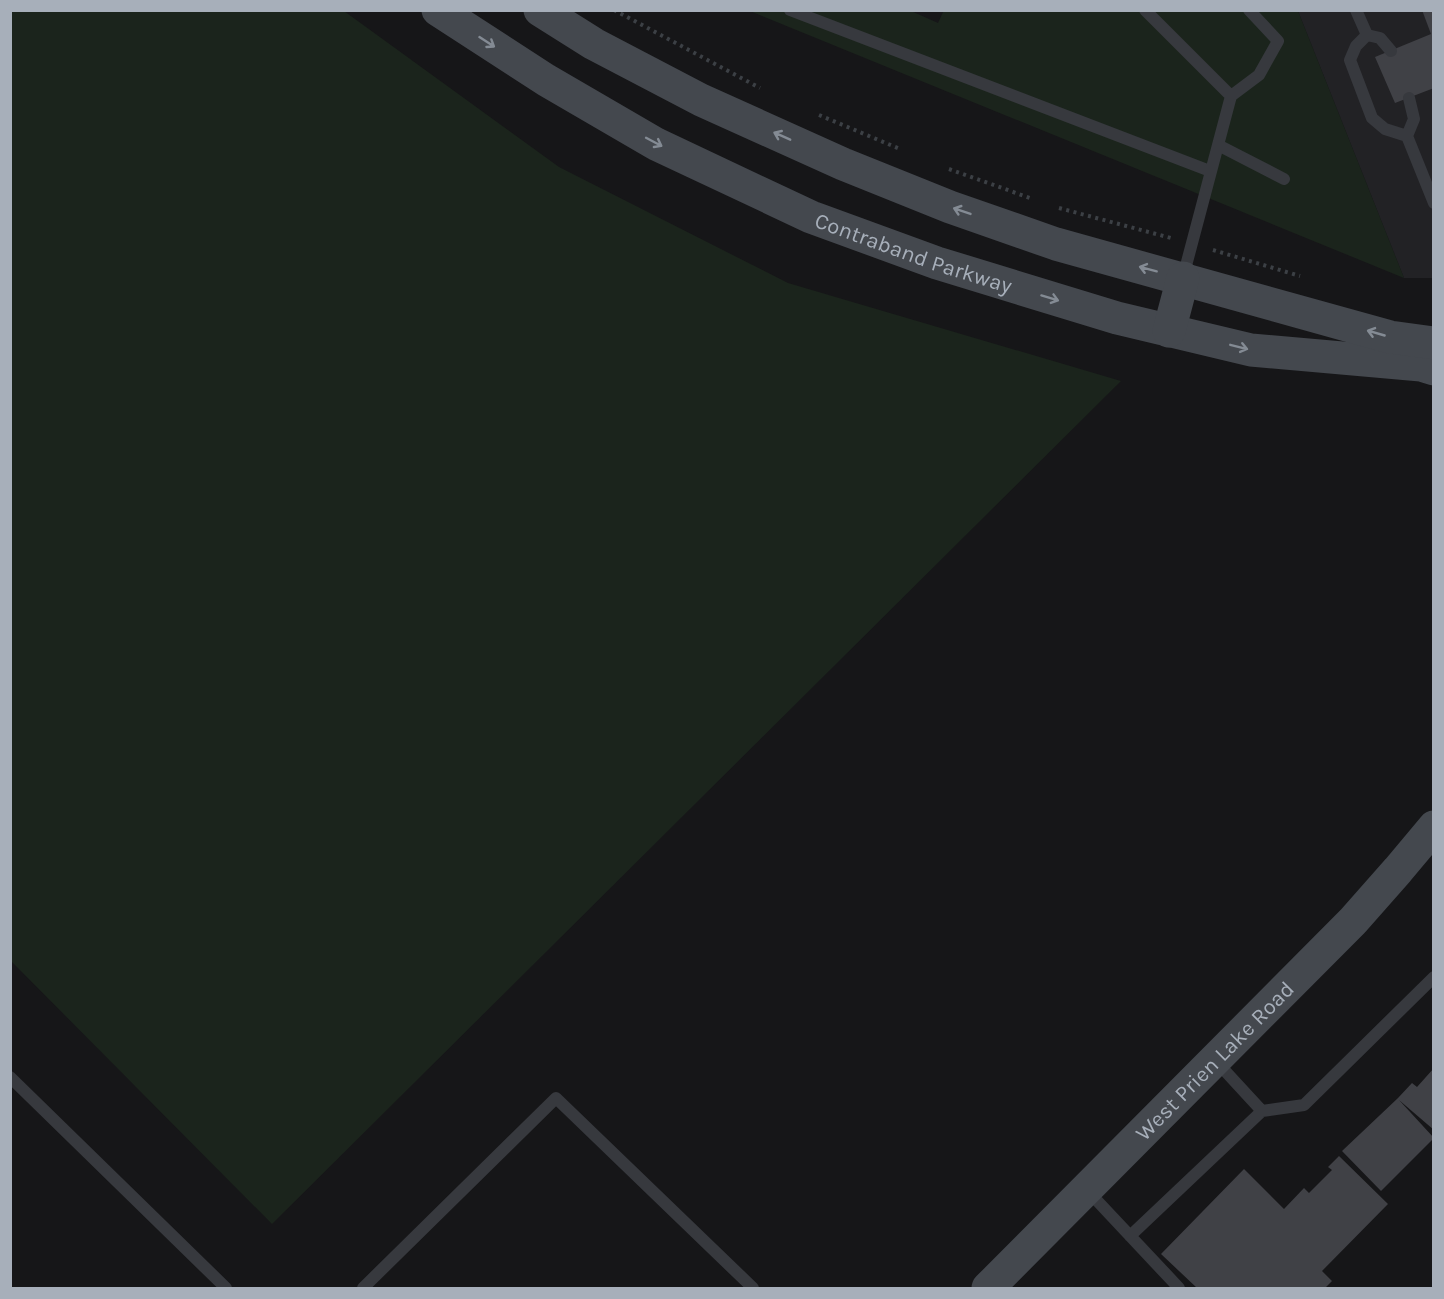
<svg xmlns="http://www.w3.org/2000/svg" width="1444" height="1299" viewBox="0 0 1444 1299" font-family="Karla,sans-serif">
  <rect width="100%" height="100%" fill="#161618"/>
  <!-- built -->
  <path fill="#222225" d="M1298 11H1433V278H1404Z"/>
  <!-- green -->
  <path fill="#1b241c" d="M944 10 1298 11 1404 278 750 11H911L938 23Z
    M10 11H344L559 167 788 283 1121 381 272 1224 11 961Z"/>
  <!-- building -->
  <path fill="#404146" d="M1422 10H1434V88L1395 103 1375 57 1431 34Z
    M1434 1068V1130L1399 1100 1434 1138 1381 1191 1342 1151 1398 1098 1412 1083 1417 1087Z
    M1339 1156 1388 1204 1322 1271 1332 1281 1325 1288H1223L1222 1287 1221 1288H1197L1161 1254 1244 1169 1284 1209 1304 1188 1309 1193 1332 1170 1328 1167Z"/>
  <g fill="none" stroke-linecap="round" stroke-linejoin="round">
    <!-- path -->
    <path stroke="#3c4045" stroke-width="4" stroke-dasharray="3 4.5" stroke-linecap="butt" d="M614 10 760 88
      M819 115 900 149
      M949 169 1030 198
      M1059 208 1171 238
      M1213 250 1300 276"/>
    <!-- lane -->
    <path stroke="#37393e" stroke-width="12" d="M790 10 1210 171
      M1145 10 1231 96
      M1356 10 1367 35 1380 38 1391 51
      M1367 35 1356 46 1350 60 1372 118 1385 129 1407 136
      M1409 98 1414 119 1407 136 1434 203
      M1218 145 1284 179
      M1183 277 1231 96 1259 75 1278 41 1249 10
      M1215 1060 1262 1111
      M10 1077 226 1288
      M1087 1190 1179 1288
      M1130 1236 1262 1111 1304 1105 1434 977
      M363 1288 556 1098 753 1288"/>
    <!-- secondary -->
    <g stroke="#44484e" stroke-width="33">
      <path id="s1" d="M438 10 546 80 656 144 811 217 937 263 1117 318 1251 350 1421 365 1434 369"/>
      <path d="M540 10 594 44 701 100 843 164 950 207 1056 244 1390 337 1434 343"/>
      <path d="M1169 331 1183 278"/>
      <path id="s2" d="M988 1288 1353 921 1398 870 1434 827"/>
    </g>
  </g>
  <!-- one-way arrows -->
  <defs><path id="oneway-shaft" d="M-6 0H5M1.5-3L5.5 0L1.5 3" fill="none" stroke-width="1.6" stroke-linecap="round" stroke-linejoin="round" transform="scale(1.5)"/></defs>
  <g stroke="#848b94">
    <use href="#oneway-shaft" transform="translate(487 42) rotate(33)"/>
    <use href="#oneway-shaft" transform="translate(782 136) rotate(-156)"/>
    <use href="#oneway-shaft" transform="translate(654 142) rotate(28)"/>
    <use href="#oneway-shaft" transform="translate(962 211) rotate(-161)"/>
    <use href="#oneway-shaft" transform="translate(1148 269) rotate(-165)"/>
    <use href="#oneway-shaft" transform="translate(1050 298) rotate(17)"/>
    <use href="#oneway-shaft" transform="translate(1376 333) rotate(-164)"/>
    <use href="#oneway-shaft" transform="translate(1239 347) rotate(14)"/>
  </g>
  <g text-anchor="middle" stroke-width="5" stroke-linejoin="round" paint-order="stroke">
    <!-- street labels -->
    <g font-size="22" fill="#a7afba" stroke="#111113">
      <text dy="8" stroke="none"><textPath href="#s1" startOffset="536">Contraband Parkway</textPath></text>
      <text dy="8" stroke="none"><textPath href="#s2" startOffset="321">West Prien Lake Road</textPath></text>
    </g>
  </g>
  <!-- border -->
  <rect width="1444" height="1299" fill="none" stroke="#a7afba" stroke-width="24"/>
</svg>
